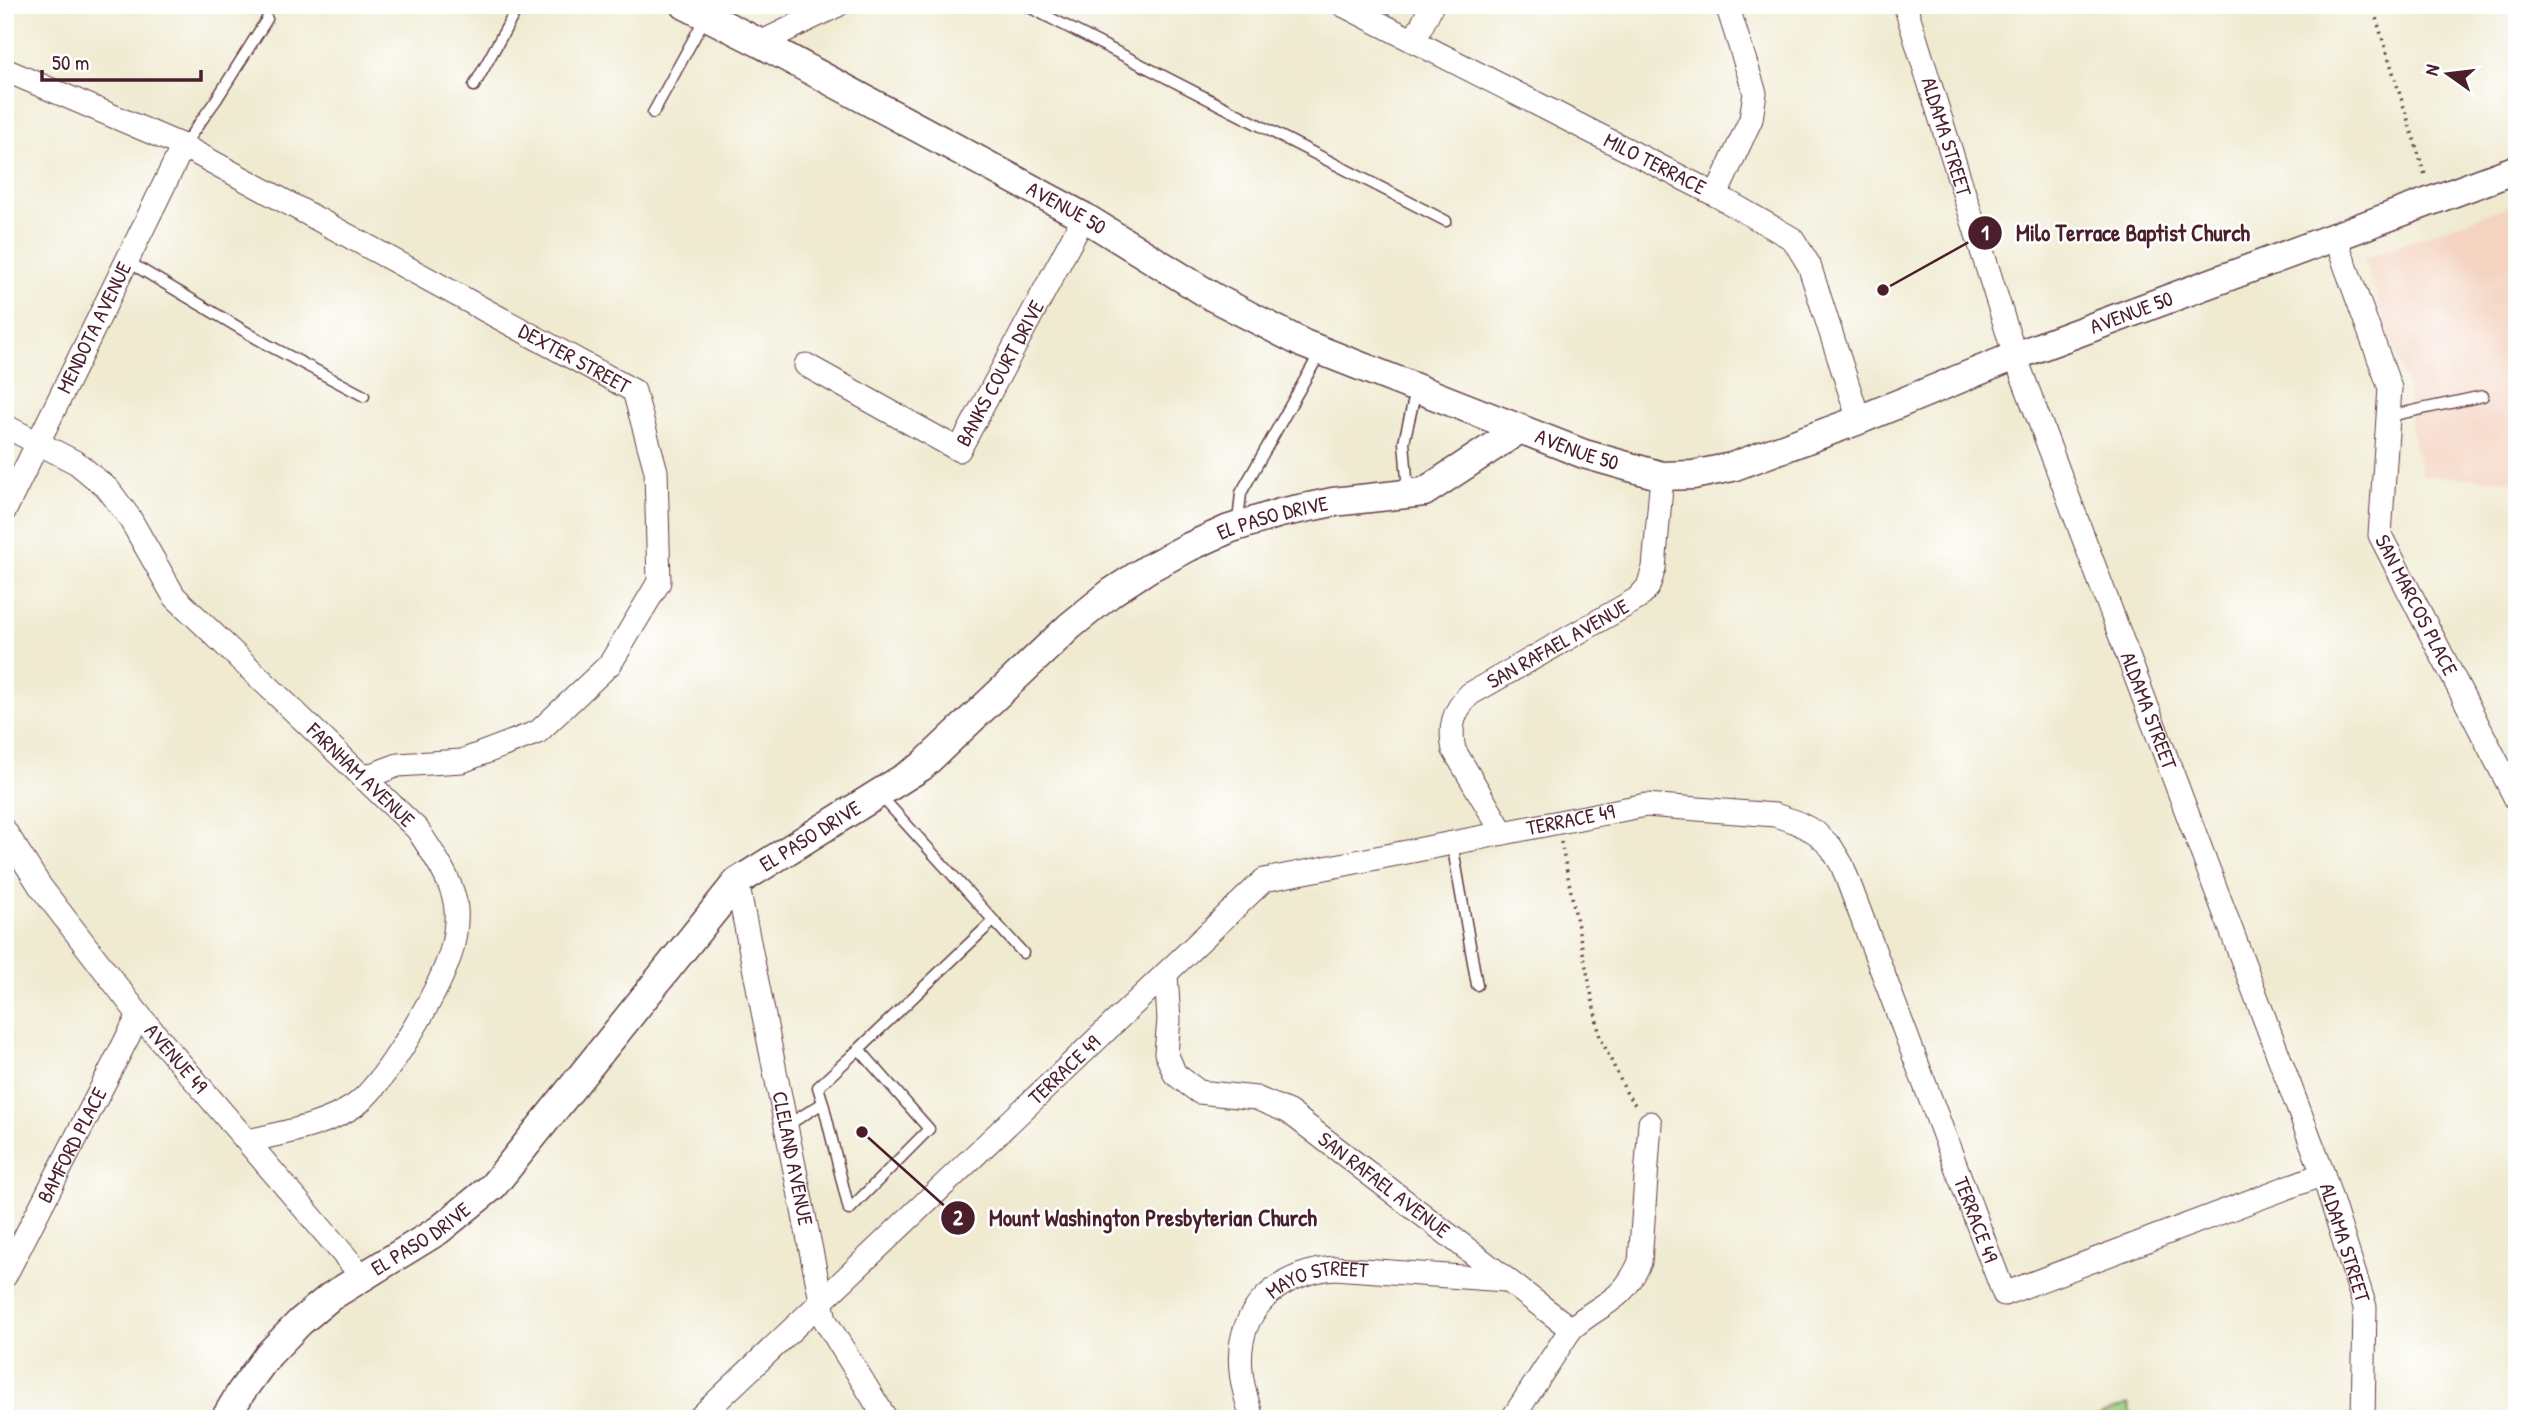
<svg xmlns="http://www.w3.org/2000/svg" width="2522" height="1424" viewBox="0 0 2522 1424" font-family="'Patrick Hand',sans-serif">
  <rect width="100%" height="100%" fill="#fff"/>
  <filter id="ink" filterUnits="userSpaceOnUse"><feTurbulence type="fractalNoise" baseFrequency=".0143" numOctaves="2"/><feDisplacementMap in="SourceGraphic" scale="14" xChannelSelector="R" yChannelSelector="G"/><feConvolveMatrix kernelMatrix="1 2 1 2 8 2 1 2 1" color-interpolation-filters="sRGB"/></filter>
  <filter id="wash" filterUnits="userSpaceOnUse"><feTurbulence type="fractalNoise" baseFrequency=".00686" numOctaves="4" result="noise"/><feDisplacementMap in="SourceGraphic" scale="28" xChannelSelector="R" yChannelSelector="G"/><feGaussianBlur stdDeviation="1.57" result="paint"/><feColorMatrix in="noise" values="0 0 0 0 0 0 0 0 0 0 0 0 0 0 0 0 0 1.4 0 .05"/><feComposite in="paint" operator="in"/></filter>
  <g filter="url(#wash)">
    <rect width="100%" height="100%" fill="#efead0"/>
    <!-- built -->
    <path fill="#f4d3c0" d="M2517 203V481L2422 475 2411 430 2407 388 2364 258Z"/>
    <!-- green -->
    <path fill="#a3d685" stroke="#767a58" stroke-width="2" d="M2128 1404 2132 1419H2090Z"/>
  </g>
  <g filter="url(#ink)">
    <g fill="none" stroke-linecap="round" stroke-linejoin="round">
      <defs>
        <path id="service" d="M1025 5 1446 221
          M474 86 519 5
          M653 113 705 18
          M183 146 216 100 267 19
          M127 261 268 345 364 396
          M2389 416 2483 396
          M1408 491 1404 442 1416 390
          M1238 522 1241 493 1320 353
          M879 794 1023 953
          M1452 843 1477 985
          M823 1103 818 1087 859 1049
          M786 1126 823 1103 849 1210 929 1129 859 1049 993 921"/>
        <g id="minor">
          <path id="s1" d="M1343 5 1716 195 1793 239 1809 265 1859 420"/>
          <path id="s2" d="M1905 5 2015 356 2323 1174 2365 1307 2363 1419"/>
          <path d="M1414 41 1432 5"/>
          <path d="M760 43 838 5"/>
          <path id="s3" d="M5 70 183 146 634 391 656 471 659 582 610 664 538 732 462 761 398 765 363 778"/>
          <path d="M1716 195 1751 119 1755 93 1727 5"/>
          <path id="s4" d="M2335 237 2390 388 2380 535 2517 801"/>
          <path id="s5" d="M806 365 959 450 1084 217"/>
          <path id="s6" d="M5 426 77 463 108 489 129 517 174 596 417 829C431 850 455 884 456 910 457 923 454 945 449 958 437 993 384 1086 354 1106 322 1127 285 1132 248 1141"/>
          <path id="s7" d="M5 510 183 146"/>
          <path id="s8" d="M5 831 40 886 139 1015 362 1276"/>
          <path id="s9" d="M1503 833 1454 750C1449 727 1453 711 1470 694L1637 599 1648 587 1654 568 1662 476"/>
          <path id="s10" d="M737 882 825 1320 886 1419"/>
          <path id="s11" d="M1166 974 1169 1020 1166 1053 1175 1074 1199 1092 1256 1098 1289 1112 1571 1329 1512 1419"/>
          <path id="s12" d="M5 1276 139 1015"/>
          <path d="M1571 1329C1602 1301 1621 1305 1640 1262L1650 1123"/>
          <path id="s13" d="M698 1419 1264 880 1646 805 1775 815 1796 822 1815 832 1831 847 1842 865 2004 1294 2323 1174"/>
          <path id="s14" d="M1252 1419C1248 1403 1242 1387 1241 1371 1235 1310 1277 1274 1334 1268L1505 1280"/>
        </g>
        <g id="tertiary">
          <path id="s15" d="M685 5 760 43 1084 217 1213 297 1304 344 1584 454 1662 476 1693 475 1732 467 1859 420 2015 356 2517 169"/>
          <path id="s16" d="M225 1419 241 1392 268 1355 300 1322 330 1297 439 1230 493 1186 737 882 921 767 1070 626 1112 592 1149 568 1189 547 1229 529 1280 513 1333 502 1424 492 1520 429"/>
        </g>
      </defs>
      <!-- service casing -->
      <use href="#service" stroke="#633d44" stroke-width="13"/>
      <!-- minor casing -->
      <use href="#minor" stroke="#633d44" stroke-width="25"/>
      <!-- tertiary casing -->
      <use href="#tertiary" stroke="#633d44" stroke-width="31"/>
      <!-- path -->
      <path stroke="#633d44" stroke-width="3.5" stroke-dasharray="2 5" stroke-linecap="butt" d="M2372 5 2426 178
        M1561 842 1600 1037 1628 1096 1637 1107"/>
      <!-- service -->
      <use href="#service" stroke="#fff" stroke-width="10"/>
      <!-- minor -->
      <use href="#minor" stroke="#fff" stroke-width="23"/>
      <!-- tertiary -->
      <use href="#tertiary" stroke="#fff" stroke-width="28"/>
    </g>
  </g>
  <g text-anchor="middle" stroke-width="5" stroke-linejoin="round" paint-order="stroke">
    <!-- street labels -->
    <g font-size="21" fill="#4a1f2b" stroke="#fff">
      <text dy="7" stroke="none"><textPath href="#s2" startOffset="138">ALDAMA STREET</textPath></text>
      <text dy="7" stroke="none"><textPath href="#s1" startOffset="350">MILO TERRACE</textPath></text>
      <text dy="7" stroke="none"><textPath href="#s15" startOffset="432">AVENUE 50</textPath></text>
      <text dy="7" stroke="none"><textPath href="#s15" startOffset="1587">AVENUE 50</textPath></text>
      <text dy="7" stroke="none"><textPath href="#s7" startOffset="203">MENDOTA AVENUE</textPath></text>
      <text dy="7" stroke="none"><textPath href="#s3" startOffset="639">DEXTER STREET</textPath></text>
      <text dy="7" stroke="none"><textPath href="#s5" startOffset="262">BANKS COURT DRIVE</textPath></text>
      <text dy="7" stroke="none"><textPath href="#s15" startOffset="999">AVENUE 50</textPath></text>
      <text dy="7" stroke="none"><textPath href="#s16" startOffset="1404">EL PASO DRIVE</textPath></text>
      <text dy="7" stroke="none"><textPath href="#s4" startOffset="387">SAN MARCOS PLACE</textPath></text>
      <text dy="7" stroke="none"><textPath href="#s9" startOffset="259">SAN RAFAEL AVENUE</textPath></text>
      <text dy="7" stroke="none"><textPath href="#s2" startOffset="747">ALDAMA STREET</textPath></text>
      <text dy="7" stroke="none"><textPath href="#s6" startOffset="506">FARNHAM AVENUE</textPath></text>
      <text dy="7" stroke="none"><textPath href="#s13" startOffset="1094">TERRACE 49</textPath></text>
      <text dy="7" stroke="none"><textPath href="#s16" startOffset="836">EL PASO DRIVE</textPath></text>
      <text dy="7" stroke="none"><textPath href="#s8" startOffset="285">AVENUE 49</textPath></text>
      <text dy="7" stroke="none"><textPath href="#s13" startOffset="506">TERRACE 49</textPath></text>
      <text dy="7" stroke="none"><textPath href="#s12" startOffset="147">BAMFORD PLACE</textPath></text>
      <text dy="7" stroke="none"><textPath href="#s10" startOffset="282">CLELAND AVENUE</textPath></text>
      <text dy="7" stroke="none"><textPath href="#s11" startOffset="345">SAN RAFAEL AVENUE</textPath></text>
      <text dy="7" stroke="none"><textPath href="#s13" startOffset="1766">TERRACE 49</textPath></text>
      <text dy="7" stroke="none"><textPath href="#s16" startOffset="270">EL PASO DRIVE</textPath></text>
      <text dy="7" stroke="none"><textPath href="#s2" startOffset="1314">ALDAMA STREET</textPath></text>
      <text dy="7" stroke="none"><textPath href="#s14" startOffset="187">MAYO STREET</textPath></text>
    </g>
  </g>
  <!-- callouts -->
  <path fill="none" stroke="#4a1f2b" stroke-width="2.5" d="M1883 290L1985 233M862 1132L958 1218"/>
  <g fill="#4a1f2b" stroke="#fff" stroke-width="2.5">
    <circle cx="1883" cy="290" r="7"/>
    <circle cx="862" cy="1132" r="7"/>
    <circle cx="1985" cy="233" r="18"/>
    <circle cx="958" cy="1218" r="18"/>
  </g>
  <g font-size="21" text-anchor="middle" font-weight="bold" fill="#fff">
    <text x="1985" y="240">1</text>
    <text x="958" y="1225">2</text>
  </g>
  <g font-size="23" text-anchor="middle" font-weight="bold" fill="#4a1f2b" stroke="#fff" stroke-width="5" stroke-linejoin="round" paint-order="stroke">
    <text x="2133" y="241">Milo Terrace Baptist Church</text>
    <text x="1153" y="1226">Mount Washington Presbyterian Church</text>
  </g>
  <!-- margin -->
  <rect width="2522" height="1424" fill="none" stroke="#fff" stroke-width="28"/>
  <!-- north arrow -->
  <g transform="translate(2448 74) rotate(284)" stroke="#ffffff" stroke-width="5" paint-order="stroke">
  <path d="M0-5L12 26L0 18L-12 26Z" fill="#4a1f2b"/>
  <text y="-10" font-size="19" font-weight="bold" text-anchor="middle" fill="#4a1f2b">N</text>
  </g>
  <!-- scale -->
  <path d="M42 70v10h159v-10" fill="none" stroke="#4a1f2b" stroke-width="3.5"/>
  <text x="52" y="70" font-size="21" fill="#4a1f2b" stroke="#ffffff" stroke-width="5" paint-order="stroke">50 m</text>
</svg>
